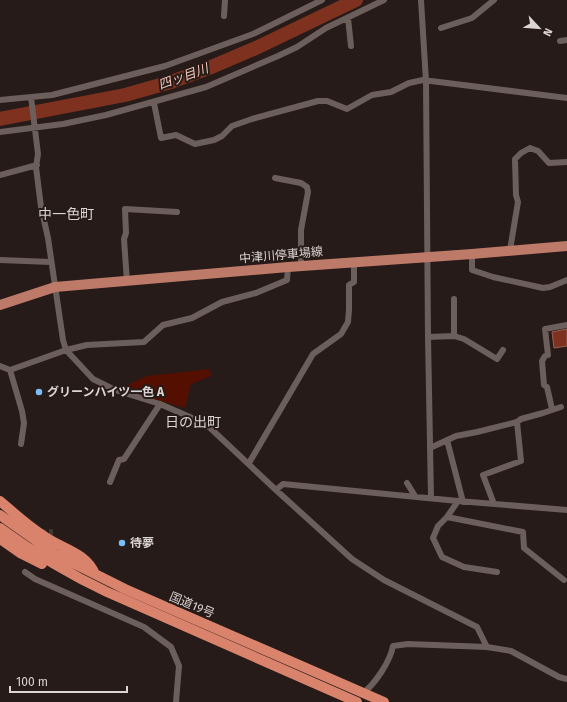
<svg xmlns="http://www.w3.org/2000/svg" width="567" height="702" viewBox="0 0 567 702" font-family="'Fira Sans','Noto Sans JP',sans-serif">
  <rect width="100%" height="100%" fill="#261b18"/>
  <!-- green -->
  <path fill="#550f00" d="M210 369 211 376 191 384 185 408 119 389 147 376Z"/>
  <!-- water -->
  <path fill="#7d311e" stroke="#9a6254" d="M567 329V346L554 348 552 332Z"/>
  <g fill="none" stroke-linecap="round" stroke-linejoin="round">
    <!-- river -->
    <path stroke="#7d311e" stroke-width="14" d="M0 119 125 95 171 82 209 68 256 48 356 0"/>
    <!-- minor-tunnel -->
    <path stroke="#413734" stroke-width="6" stroke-dasharray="6 3" stroke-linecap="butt" d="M40 533 53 532"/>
    <!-- minor -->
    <path stroke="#6c5f5b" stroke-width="6" d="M421 0 426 81 428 337 431 498
      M224 16 225 0
      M348 18 351 46
      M441 28 472 18 494 0
      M560 41 567 40
      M31 97 38 154 36 167 41 207 48 238 63 340 66 350 93 379 115 390 160 404 206 424 276 490 352 559 384 580 477 627 487 647
      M0 100 52 95 165 66 253 34 322 0
      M154 103 161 138 176 135 195 144 214 140 222 136 232 126 252 119 318 101H327L347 109 372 95 391 92 409 83 423 80 567 98
      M0 132 63 124 106 115 206 87 278 56 297 47 326 28 384 0
      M0 175 37 165
      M275 178 301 183 307 187 308 192 301 230V266
      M510 250 518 202 516 195 515 159 521 153 530 148 538 151 549 163 567 162
      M472 254V270L493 277 543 288 550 287 567 280
      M0 260 51 262
      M127 282 124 239 126 233 125 209 177 212
      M454 299V336
      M428 337 454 336 464 339 497 359 503 350
      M0 366 10 370 66 350 87 345 144 342 163 325 192 318 222 302 256 293 287 280 288 267
      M10 370 22 411 24 423 21 444
      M552 409 547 387 544 385 542 361 545 356 548 355 545 329 567 325
      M447 440 463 502
      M430 448 456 436 477 432 517 422 521 419 543 413 561 407
      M249 463 313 354 341 334 348 322 349 310V285L354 282V262
      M110 482 119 460 124 459 160 404
      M407 483 415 496
      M276 490 283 484 458 501 567 510
      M458 501 447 517 523 532 524 548 564 580
      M494 504 483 475 521 461 517 422
      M447 517 438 526 433 538 442 557 464 567 497 572
      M25 572 35 579 144 627 171 647 179 666 176 702
      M362 694C375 684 390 662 393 646L408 644 487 647 511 651 559 677 567 679"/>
    <!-- primary -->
    <path stroke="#be7a68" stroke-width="10" d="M0 305 55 287 288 267 472 254 567 246"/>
    <!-- trunk -->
    <path stroke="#d9836c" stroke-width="10" d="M0 501C14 513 28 526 44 536 62 549 86 552 95 574
      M0 515 55 554 125 589 384 702
      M0 528C34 553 69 574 107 592L357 702
      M0 539 20 553 42 564"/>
  </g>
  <!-- markers -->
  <g fill="#7abef8" stroke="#261b18" stroke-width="1.5">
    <circle cx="39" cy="392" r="4"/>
    <circle cx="122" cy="543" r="4"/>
  </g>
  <g text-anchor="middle" stroke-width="4" stroke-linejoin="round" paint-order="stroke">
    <!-- street labels -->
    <g font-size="12" fill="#ddd5d3" stroke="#261b18">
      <text transform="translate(281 255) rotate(-5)" y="4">中津川停車場線</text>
      <text transform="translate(192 605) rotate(23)" y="4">国道19号</text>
    </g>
    <!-- poi labels -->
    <g font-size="12" font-weight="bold" fill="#ddd5d3" stroke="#261b18" text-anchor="start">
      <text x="47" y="396">グリーンハイツ一色 A</text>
      <text x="130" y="547">待夢</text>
    </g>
    <!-- water labels -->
    <g font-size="13" font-style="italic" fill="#f5c7ba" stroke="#261b18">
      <text transform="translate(183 76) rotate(-20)" y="5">四ッ目川</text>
    </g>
    <!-- quarter labels -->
    <g font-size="14" fill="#ddd5d3" stroke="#261b18">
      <text x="66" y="219">中一色町</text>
      <text x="193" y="427">日の出町</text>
    </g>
  </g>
  <!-- north arrow -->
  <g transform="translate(539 28) rotate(116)" stroke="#261b18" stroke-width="3" paint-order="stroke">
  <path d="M0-3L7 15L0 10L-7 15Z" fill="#ddd5d3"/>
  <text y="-6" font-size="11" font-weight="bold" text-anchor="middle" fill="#ddd5d3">N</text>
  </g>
  <!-- scale -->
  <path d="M10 686v6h117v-6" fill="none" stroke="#ddd5d3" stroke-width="2"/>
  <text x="16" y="686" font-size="12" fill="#ddd5d3" stroke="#261b18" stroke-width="3" paint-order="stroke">100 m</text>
</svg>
